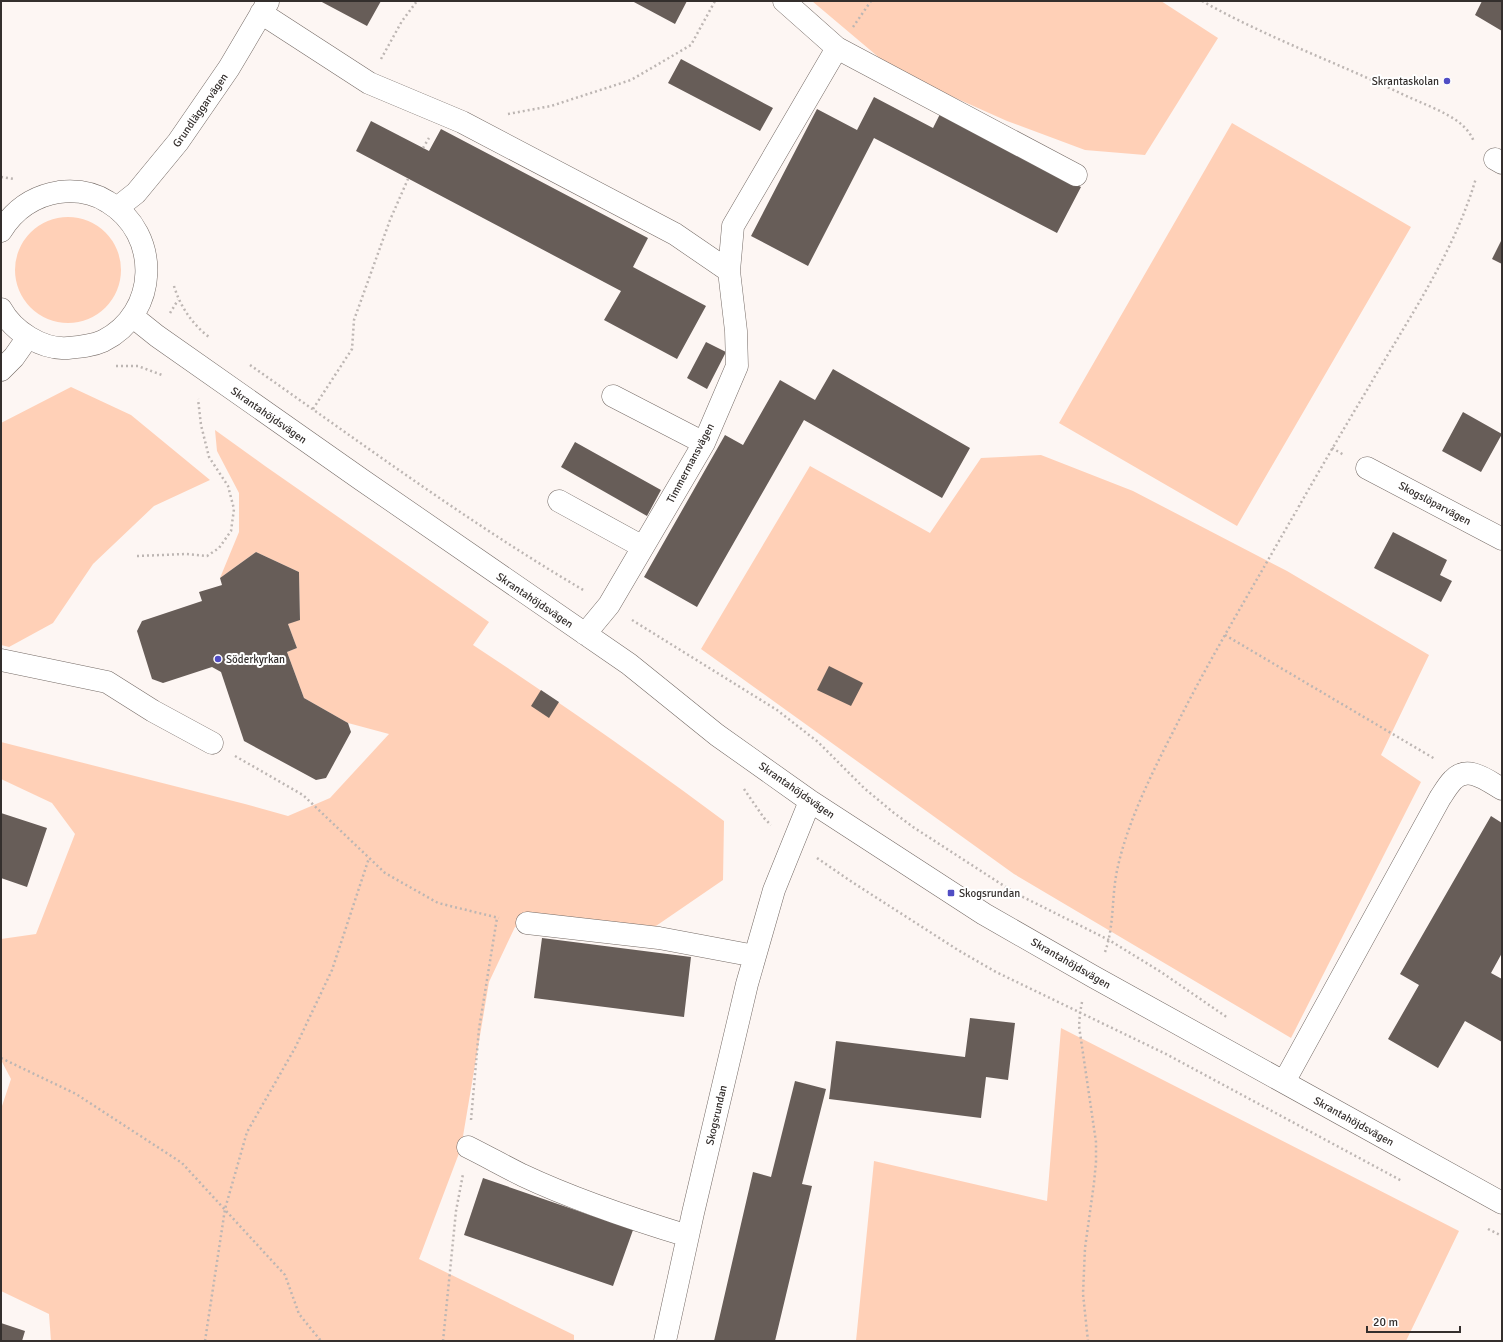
<svg xmlns="http://www.w3.org/2000/svg" width="1503" height="1342" viewBox="0 0 1503 1342" font-family="Signika,sans-serif">
  <rect width="100%" height="100%" fill="#fdf6f3"/>
  <!-- green -->
  <path fill="#ffd0b7" d="M812 1H1161L1218 38 1145 155 1085 150 1007 121 895 71Z
    M1232 123 1411 227 1237 526 1059 423Z
    M15 270a53 53 0 1 1 106 0a53 53 0 1 1-106 0Z
    M71 387 131 415 210 480 154 506 93 564 53 623 9 647 1 645V423Z
    M215 430 265 466 489 622 473 645C558 701 642 760 724 821L723 880 653 928 515 927 489 982 461 1148 419 1259 574 1335V1341H51L49 1314 1 1291V1109L11 1079 1 1060V939L36 934 75 834 52 803 1 779V742L245 804 288 816 330 798 389 734 348 723 304 698 287 652 297 648 288 624 300 619 299 572 256 552 220 578 239 532V493L217 451Z
    M1041 455 1133 491 1287 571 1429 655 1381 755 1421 782 1291 1038 1014 874 701 649 810 466 930 533 981 458Z
    M1061 1028 1459 1231 1406 1341H856L874 1161 1047 1201Z"/>
  <!-- building -->
  <path fill="#675d58" d="M320 1H381L367 26Z
    M632 1H687L675 24Z
    M1482 1H1502V31L1475 15Z
    M681 59 773 108 760 131 668 83Z
    M874 97 933 128 940 114 1081 187 1057 233 874 138 808 266 751 236 817 109 857 130Z
    M371 121 429 151 441 129 648 238 633 267 706 306 677 359 604 320 621 291 356 151Z
    M1502 239V264L1492 259Z
    M706 342 726 352 707 389 687 378Z
    M833 369 970 448 942 498 804 420 697 607 644 577 725 435 743 445 780 380 815 400Z
    M1463 412 1502 434 1481 472 1442 451Z
    M575 442 661 490 647 516 561 467Z
    M1393 532 1447 560 1440 575 1452 581 1441 602 1374 568Z
    M256 552 299 572 300 620 288 624 297 648 287 652 304 698 348 723 351 732 326 778 316 780 244 741 221 672 212 667 163 683 152 679 137 631 142 621 202 601 199 592 222 585 220 578Z
    M829 666 863 683 851 706 817 690Z
    M541 690 559 702 549 718 531 706Z
    M1 813 47 828 27 887 1 878Z
    M1491 816 1502 823V953L1491 973 1502 979V1042L1465 1021 1438 1068 1388 1039 1419 985 1400 974Z
    M542 938 691 957 684 1017 534 998Z
    M970 1018 1015 1023 1008 1080 986 1077 981 1118 829 1099 836 1041 965 1057Z
    M795 1081 826 1089 802 1184 812 1186 775 1341H714L753 1172 771 1177Z
    M483 1178 633 1230 613 1286 464 1235Z
    M1 1323 25 1331 22 1341H1Z"/>
  <g fill="none" stroke-linecap="round" stroke-linejoin="round">
    <defs>
      <path id="minor" d="M261 13 369 83 462 122 675 234 729 271
        M837 48 1076 175
        M1495 159 1502 163
        M117 208 136 193 178 142 229 68 268 2
        M1 231C14 210 34 196 59 192 76 190 94 193 108 202 161 234 159 313 103 341 92 346 80 347 68 348 42 350 13 331 1 309
        M132 316 157 336 362 480 629 664 717 735 810 801 984 914 1094 977 1502 1203
        M1 370 14 357 28 337
        M613 396 704 443
        M1367 468 1502 539
        M559 501 643 547
        M585 634 609 605 704 443 737 366 736 331 729 271 733 226 837 48 784 1
        M1 660 107 682 153 711 212 743
        M527 923 659 938 755 956
        M1284 1082 1440 798C1444 792 1448 785 1453 780 1468 764 1488 781 1502 789
        M468 1147C486 1156 504 1166 522 1175 575 1200 632 1219 688 1236
        M665 1341 693 1213 747 984 774 890 810 801"/>
    </defs>
    <!-- minor casing -->
    <use href="#minor" stroke="#756b66" stroke-width="23"/>
    <!-- path -->
    <path stroke="#bdb6b3" stroke-width="2.5" stroke-dasharray="2 3" stroke-linecap="butt" d="M1202 1C1266 37 1335 62 1400 93 1418 102 1448 112 1462 125 1467 129 1472 136 1474 142
      M853 27 871 1
      M381 59 402 21 417 1
      M508 114 551 106 631 80 691 45 715 1
      M423 148 429 138
      M1 177 14 179
      M174 286C180 306 192 324 209 337
      M170 313 178 300
      M250 365C360 442 469 523 585 591
      M116 366H138L162 375
      M313 409 352 349 354 320 390 220 408 179
      M1332 448 1344 455
      M137 556 186 554 207 556 219 548 231 531 234 509 228 486 209 457 201 425 198 399
      M632 620 777 710 818 742 864 788 894 813 913 827 1015 893 1109 940 1161 972 1228 1018
      M1225 635 1435 759
      M235 756 303 795 385 873 438 903 499 918
      M744 789 764 818 771 825
      M817 858 852 882 958 950 996 972 1166 1054 1402 1181
      M1105 952C1115 924 1111 895 1118 866 1129 818 1153 771 1176 726 1203 672 1234 619 1264 567 1298 508 1332 448 1367 390 1406 322 1454 254 1476 178
      M1082 1002 1080 1013 1079 1026 1096 1142V1162L1094 1183 1085 1248 1083 1294 1088 1341
      M1 1058 76 1094 182 1163 285 1275 299 1314 321 1341
      M471 1120 479 1029 497 918
      M1488 1229 1502 1236
      M205 1341 225 1209 247 1132 295 1048 332 970 369 858
      M443 1341 456 1211 463 1174"/>
    <!-- minor -->
    <use href="#minor" stroke="#fff" stroke-width="22"/>
  </g>
  <!-- markers -->
  <g fill="#504dc4" stroke="#fff" stroke-width="1.5">
    <circle cx="1447" cy="81" r="4"/>
    <circle cx="218" cy="659" r="4"/>
    <rect x="947" y="889" width="8" height="8" rx="2"/>
  </g>
  <g text-anchor="middle" stroke-width="4" stroke-linejoin="round" paint-order="stroke">
    <!-- poi labels -->
    <g font-size="11" fill="#342f2d" stroke="#fff" text-anchor="start">
      <text x="1439" y="85" text-anchor="end">Skrantaskolan</text>
      <text x="226" y="663">Söderkyrkan</text>
      <text x="959" y="897">Skogsrundan</text>
    </g>
    <!-- street labels -->
    <g font-size="11" fill="#342f2d" stroke="#fff">
      <text transform="translate(200 110) rotate(-55)" y="4">Grundläggarvägen</text>
      <text transform="translate(269 415) rotate(35)" y="4">Skrantahöjdsvägen</text>
      <text transform="translate(690 463) rotate(-62)" y="4">Timmermansvägen</text>
      <text transform="translate(1435 503) rotate(28)" y="4">Skogslöparvägen</text>
      <text transform="translate(535 600) rotate(34)" y="4">Skrantahöjdsvägen</text>
      <text transform="translate(797 790) rotate(35)" y="4">Skrantahöjdsvägen</text>
      <text transform="translate(1071 963) rotate(30)" y="4">Skrantahöjdsvägen</text>
      <text transform="translate(716 1115) rotate(-77)" y="4">Skogsrundan</text>
      <text transform="translate(1354 1121) rotate(29)" y="4">Skrantahöjdsvägen</text>
    </g>
  </g>
  <!-- border -->
  <rect width="1503" height="1342" fill="none" stroke="#342f2d" stroke-width="4"/>
  <!-- scale -->
  <path d="M1367 1326v6h93v-6" fill="none" stroke="#342f2d" stroke-width="2"/>
  <text x="1373" y="1326" font-size="12" fill="#342f2d" stroke="#ffffff" stroke-width="3" paint-order="stroke">20 m</text>
</svg>
